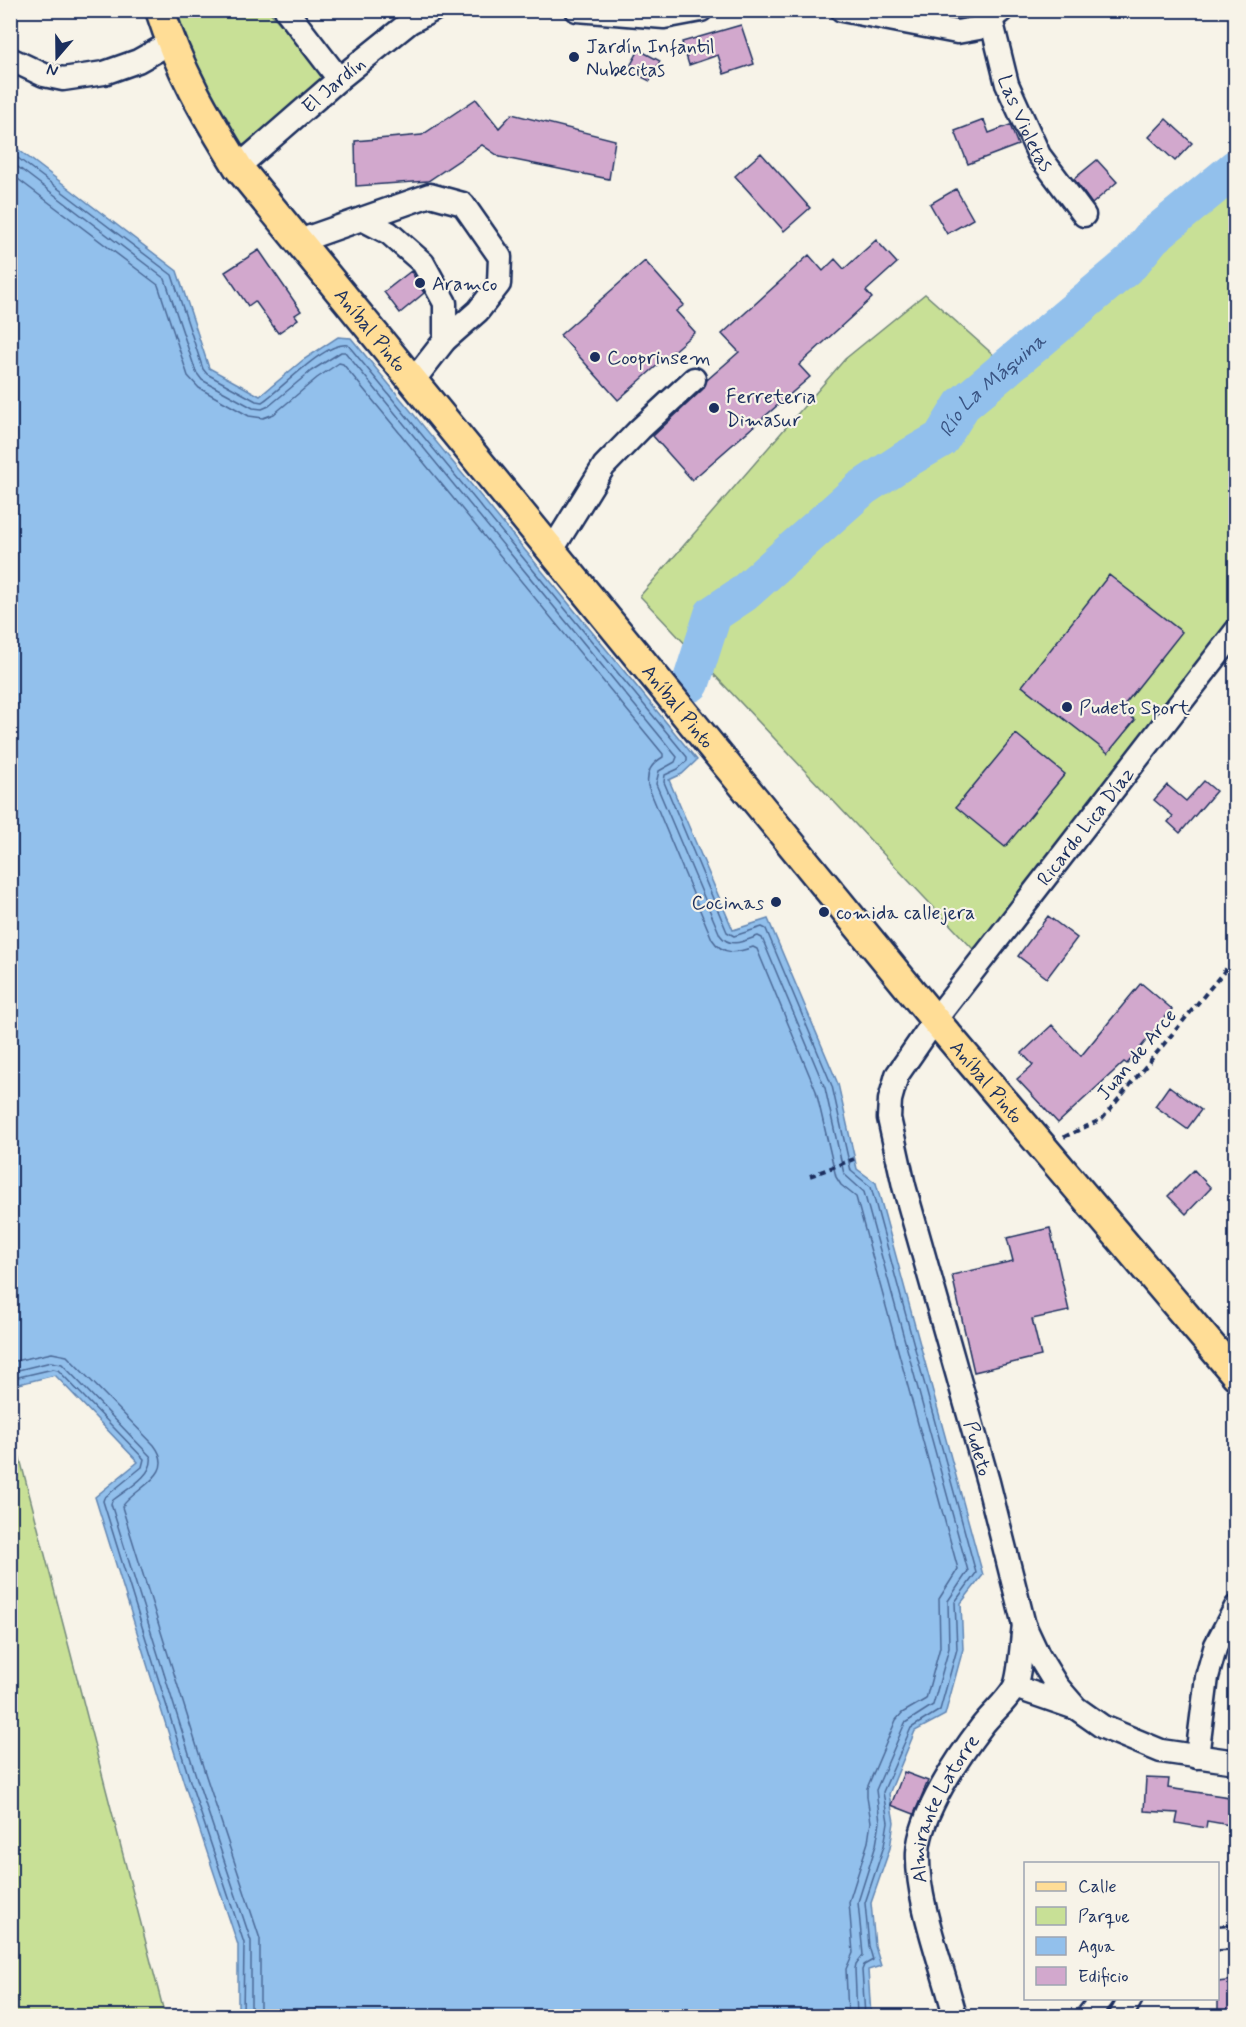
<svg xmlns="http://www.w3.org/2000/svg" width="1246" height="2027" viewBox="0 0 1246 2027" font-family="Mynerve,sans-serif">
  <rect width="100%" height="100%" fill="#f7f3e8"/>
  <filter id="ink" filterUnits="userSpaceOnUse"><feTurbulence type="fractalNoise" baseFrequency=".0167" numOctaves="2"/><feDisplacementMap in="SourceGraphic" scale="12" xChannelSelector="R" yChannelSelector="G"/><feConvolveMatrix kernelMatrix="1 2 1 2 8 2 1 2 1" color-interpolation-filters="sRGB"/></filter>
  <g filter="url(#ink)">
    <!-- green -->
    <path fill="#c8e096" stroke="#72887a" stroke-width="1.5" d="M175 11H269L325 76 242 149 195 65Z
      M1235 151V641L1034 895 973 949 640 596 845 359 925 294 996 357Z
      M11 1428H12L165 2016H11Z"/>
    <!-- water -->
    <path fill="#92c0ec" stroke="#6286b3" stroke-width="1.5" d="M11 144 177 271 209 368 260 396 303 360 338 337 351 338 697 760 682 774 669 780 733 930 768 919 838 1084 857 1169 876 1183 983 1575 961 1603 963 1649 945 1715 915 1731 889 1794 894 1822 890 1848 871 1903 875 1946 881 1966 868 1970 871 2016H238V1945L184 1783 95 1497 138 1462 55 1375 11 1386Z"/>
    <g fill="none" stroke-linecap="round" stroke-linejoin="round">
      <!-- shore -->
      <path stroke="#4b6997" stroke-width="1.5" d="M10 152 172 275 203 369 207 374 256 401 262 402C281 390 326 340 348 345L687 757V761L678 769 665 775 664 782 727 932 734 936 762 927 766 929 832 1086 851 1171 871 1187 976 1573 955 1602 957 1649 940 1710 911 1728 883 1792 888 1822 884 1846 865 1903 869 1946 873 1960 864 1965 862 1970 865 2016
        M10 161 165 279 196 372 202 380 253 408 262 409 269 406 311 371 341 352H345L677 757 675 762 659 771 656 784 720 935C730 949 744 941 758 936L762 938 825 1088 844 1174 864 1192 968 1571 948 1601 949 1648 933 1705 905 1723 876 1790 880 1822 876 1845 858 1902 863 1955 856 1964 855 1969 857 2016
        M10 173 158 285 188 376 199 388 249 416 263 418 274 414 317 378 339 363 343 364 663 754V757C651 764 646 772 648 786L712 939C723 956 737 953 753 947L757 949 816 1091 836 1177 841 1185 856 1197 958 1569 939 1599 940 1647 926 1699 902 1713 896 1720 867 1788V1797L871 1822 868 1842 849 1902 853 1953 846 1969 848 2016
        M10 1362 52 1353 67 1356 154 1445C178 1476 134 1487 122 1507L206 1776 260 1939V2016
        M10 1372 51 1362 62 1364 151 1457C154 1476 125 1490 112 1501L111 1504 197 1779 251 1941V2016
        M10 1379 53 1369 58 1370 144 1459 142 1467 104 1498 103 1501 190 1781 244 1943 243 2016"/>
      <!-- river -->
      <path stroke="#92c0ec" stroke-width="38" id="s1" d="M691 683 713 614 743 594 862 488 903 461 941 439 962 405 1131 263 1152 237 1236 168"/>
    </g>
    <!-- building -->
    <path fill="#d2a8cd" stroke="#1b2f5e" stroke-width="1.5" d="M741 25 754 64 724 74 718 55 689 65 682 42Z
      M639 50 660 61 650 81 628 70Z
      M476 99 499 128 512 114 615 140 609 179 500 157 482 145 428 181 356 186 355 141 422 135Z
      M1166 119 1192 143 1175 161 1149 137Z
      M984 120 989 133 1010 125 1018 145 968 164 955 131Z
      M761 153 810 208 784 231 735 176Z
      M1097 160 1117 182 1092 204 1074 179Z
      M956 189 973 219 947 234 930 204Z
      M876 240 897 263 866 291 872 298 799 365 810 377 692 480 653 436 703 389 707 380 739 352 722 334 809 255 823 271 835 259 844 269Z
      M259 250 301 311 295 315 298 319 278 333 255 301 248 306 225 272Z
      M645 261 684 305 676 311 695 332 618 400 560 335Z
      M411 271 424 293 400 313 384 292Z
      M1109 575 1182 632 1121 709 1135 720 1108 753 1022 686Z
      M1016 734 1065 774 1005 847 956 807Z
      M1204 781 1216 791 1180 833 1168 822 1173 816 1154 800 1167 785 1186 801Z
      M1048 916 1077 938 1047 978 1018 956Z
      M1141 983 1172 1009 1127 1064 1124 1062 1058 1123 1017 1079 1033 1065 1022 1053 1052 1025 1081 1056Z
      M1169 1086 1201 1110 1187 1129 1155 1106Z
      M1194 1170 1211 1188 1186 1214 1168 1196Z
      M1050 1228 1069 1311 1032 1319 1041 1356 974 1372 952 1275 1013 1261 1007 1238Z
      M904 1772 928 1781 914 1814 891 1805Z
      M1146 1778 1169 1779 1168 1788 1236 1798V1826L1207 1821 1206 1828 1176 1823 1178 1813 1144 1811Z
      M1234 1980 1236 2009 1218 2012V1982Z"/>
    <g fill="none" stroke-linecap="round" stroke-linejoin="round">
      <defs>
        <g id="minor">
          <path d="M286 10 339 79"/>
          <path d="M577 10 664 17 701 10"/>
          <path d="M842 10 957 32 979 28 1001 11"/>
          <path id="s2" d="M991 19 1007 84 1039 155 1084 215"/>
          <path d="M10 59 44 75 63 79 104 73 138 61 170 43"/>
          <path id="s3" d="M238 167 339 79 410 22 433 10"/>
          <path d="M362 219 389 233 423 263 445 303V340"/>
          <path d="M299 241 430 195 463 204 500 257 499 284 478 311 445 340 413 381"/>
          <path d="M552 550 604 466 640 429 694 379"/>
          <path id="s4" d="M1236 631 935 1020 897 1075 890 1100 889 1118 904 1186 988 1482 1024 1625 1038 1655 1057 1686 1076 1708 1103 1727 1161 1751 1236 1762"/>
          <path d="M1015 1687 1073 1707"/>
          <path d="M1197 1757 1207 1677 1216 1645 1236 1607"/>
          <path d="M1218 1938 1236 1937"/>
          <path id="s5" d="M955 2016C943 1967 916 1901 918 1852 920 1814 959 1756 982 1726 992 1713 1006 1702 1014 1688 1020 1678 1022 1638 1024 1625"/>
          <path d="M1088 2016 1102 1998"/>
          <path d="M1121 2016 1131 1998"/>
        </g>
        <g id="major">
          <path id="s6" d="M160 10C179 70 205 114 238 167L935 1020 1236 1375"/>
        </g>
      </defs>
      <!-- minor casing -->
      <use href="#minor" stroke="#1b2f5e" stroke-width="27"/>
      <!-- major casing -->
      <use href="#major" stroke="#1b2f5e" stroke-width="33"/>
      <!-- path -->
      <path stroke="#1b2f5e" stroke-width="4" stroke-dasharray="6 4.5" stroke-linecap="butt" d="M1064 1137 1102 1119 1236 957
        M810 1176 854 1159"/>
      <!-- minor -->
      <use href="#minor" stroke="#f7f3e8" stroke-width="22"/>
      <!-- major -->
      <use href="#major" stroke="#ffdd96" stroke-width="28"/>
    </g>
  </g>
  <!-- markers -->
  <g fill="#1b2f5e" stroke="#f7f3e8" stroke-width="2">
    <circle cx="574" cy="57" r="6"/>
    <circle cx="420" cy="283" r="6"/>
    <circle cx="595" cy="357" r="6"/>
    <circle cx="714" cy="408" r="6"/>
    <circle cx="1067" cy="707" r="6"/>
    <circle cx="776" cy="902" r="6"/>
    <circle cx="824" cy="912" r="6"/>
  </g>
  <g text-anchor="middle" stroke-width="4.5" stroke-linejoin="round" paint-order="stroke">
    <!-- poi labels -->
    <g font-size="20" fill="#1b2f5e" stroke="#f7f3e8" text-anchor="start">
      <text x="586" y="53">Jardín Infantil<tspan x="586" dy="23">Nubecitas</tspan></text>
      <text x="432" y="290">Aramco</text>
      <text x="607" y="364">Cooprinsem</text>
      <text x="726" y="403">Ferreteria<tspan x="726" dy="23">Dimasur</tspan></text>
      <text x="1079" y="714">Pudeto Sport</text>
      <text x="764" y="909" text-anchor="end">Cocinas</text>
      <text x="836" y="919">comida callejera</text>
    </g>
    <!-- street labels -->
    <g font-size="20" fill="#1b2f5e" stroke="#f7f3e8">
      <text dy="7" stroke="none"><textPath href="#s3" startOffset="126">El Jardín</textPath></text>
      <text dy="7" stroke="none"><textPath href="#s2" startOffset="110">Las Violetas</textPath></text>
      <text dy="7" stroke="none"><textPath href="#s6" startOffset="386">Aníbal Pinto</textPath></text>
      <text dy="7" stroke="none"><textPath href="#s6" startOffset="872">Aníbal Pinto</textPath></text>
      <text transform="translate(1085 826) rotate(-52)" y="7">Ricardo Lica Díaz</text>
      <text transform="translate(1136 1054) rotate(-50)" y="7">Juan de Arce</text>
      <text dy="7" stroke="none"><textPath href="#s6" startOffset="1358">Aníbal Pinto</textPath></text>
      <text dy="7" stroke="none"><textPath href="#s4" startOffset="945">Pudeto</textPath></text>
      <text dy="7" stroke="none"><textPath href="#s5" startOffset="218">Almirante Latorre</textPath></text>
    </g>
    <!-- water labels -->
    <g font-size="21" font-style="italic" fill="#395382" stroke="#f7f3e8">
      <text dy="7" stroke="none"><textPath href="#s1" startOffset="436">Río La Máquina</textPath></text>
    </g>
  </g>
  <!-- margin -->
  <rect width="1246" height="2027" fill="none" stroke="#f7f3e8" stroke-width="36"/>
  <rect x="18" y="18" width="1210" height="1991" fill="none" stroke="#1b2f5e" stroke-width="2" filter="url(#ink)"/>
  <!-- legend -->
  <rect x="1024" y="1862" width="195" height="138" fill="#f7f3e8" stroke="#9fa5b1" stroke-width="1.5"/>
  <rect x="1036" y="1882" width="30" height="9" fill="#ffdd96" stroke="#9fa5b1" stroke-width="1.5"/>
  <text x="1078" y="1892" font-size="18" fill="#1b2f5e">Calle</text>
  <rect x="1036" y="1907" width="30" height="18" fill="#c8e096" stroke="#9fa5b1" stroke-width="1.5"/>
  <text x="1078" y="1922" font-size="18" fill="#1b2f5e">Parque</text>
  <rect x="1036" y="1937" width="30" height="18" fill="#92c0ec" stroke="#9fa5b1" stroke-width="1.5"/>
  <text x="1078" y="1952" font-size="18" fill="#1b2f5e">Agua</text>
  <rect x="1036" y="1967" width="30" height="18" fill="#d2a8cd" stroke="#9fa5b1" stroke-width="1.5"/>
  <text x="1078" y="1982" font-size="18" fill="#1b2f5e">Edificio</text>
  <!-- north arrow -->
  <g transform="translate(57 57) rotate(200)" stroke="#f7f3e8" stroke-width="4.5" paint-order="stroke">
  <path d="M0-4.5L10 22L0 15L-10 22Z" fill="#1b2f5e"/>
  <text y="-9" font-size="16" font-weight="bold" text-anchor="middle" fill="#1b2f5e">N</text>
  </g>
</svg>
